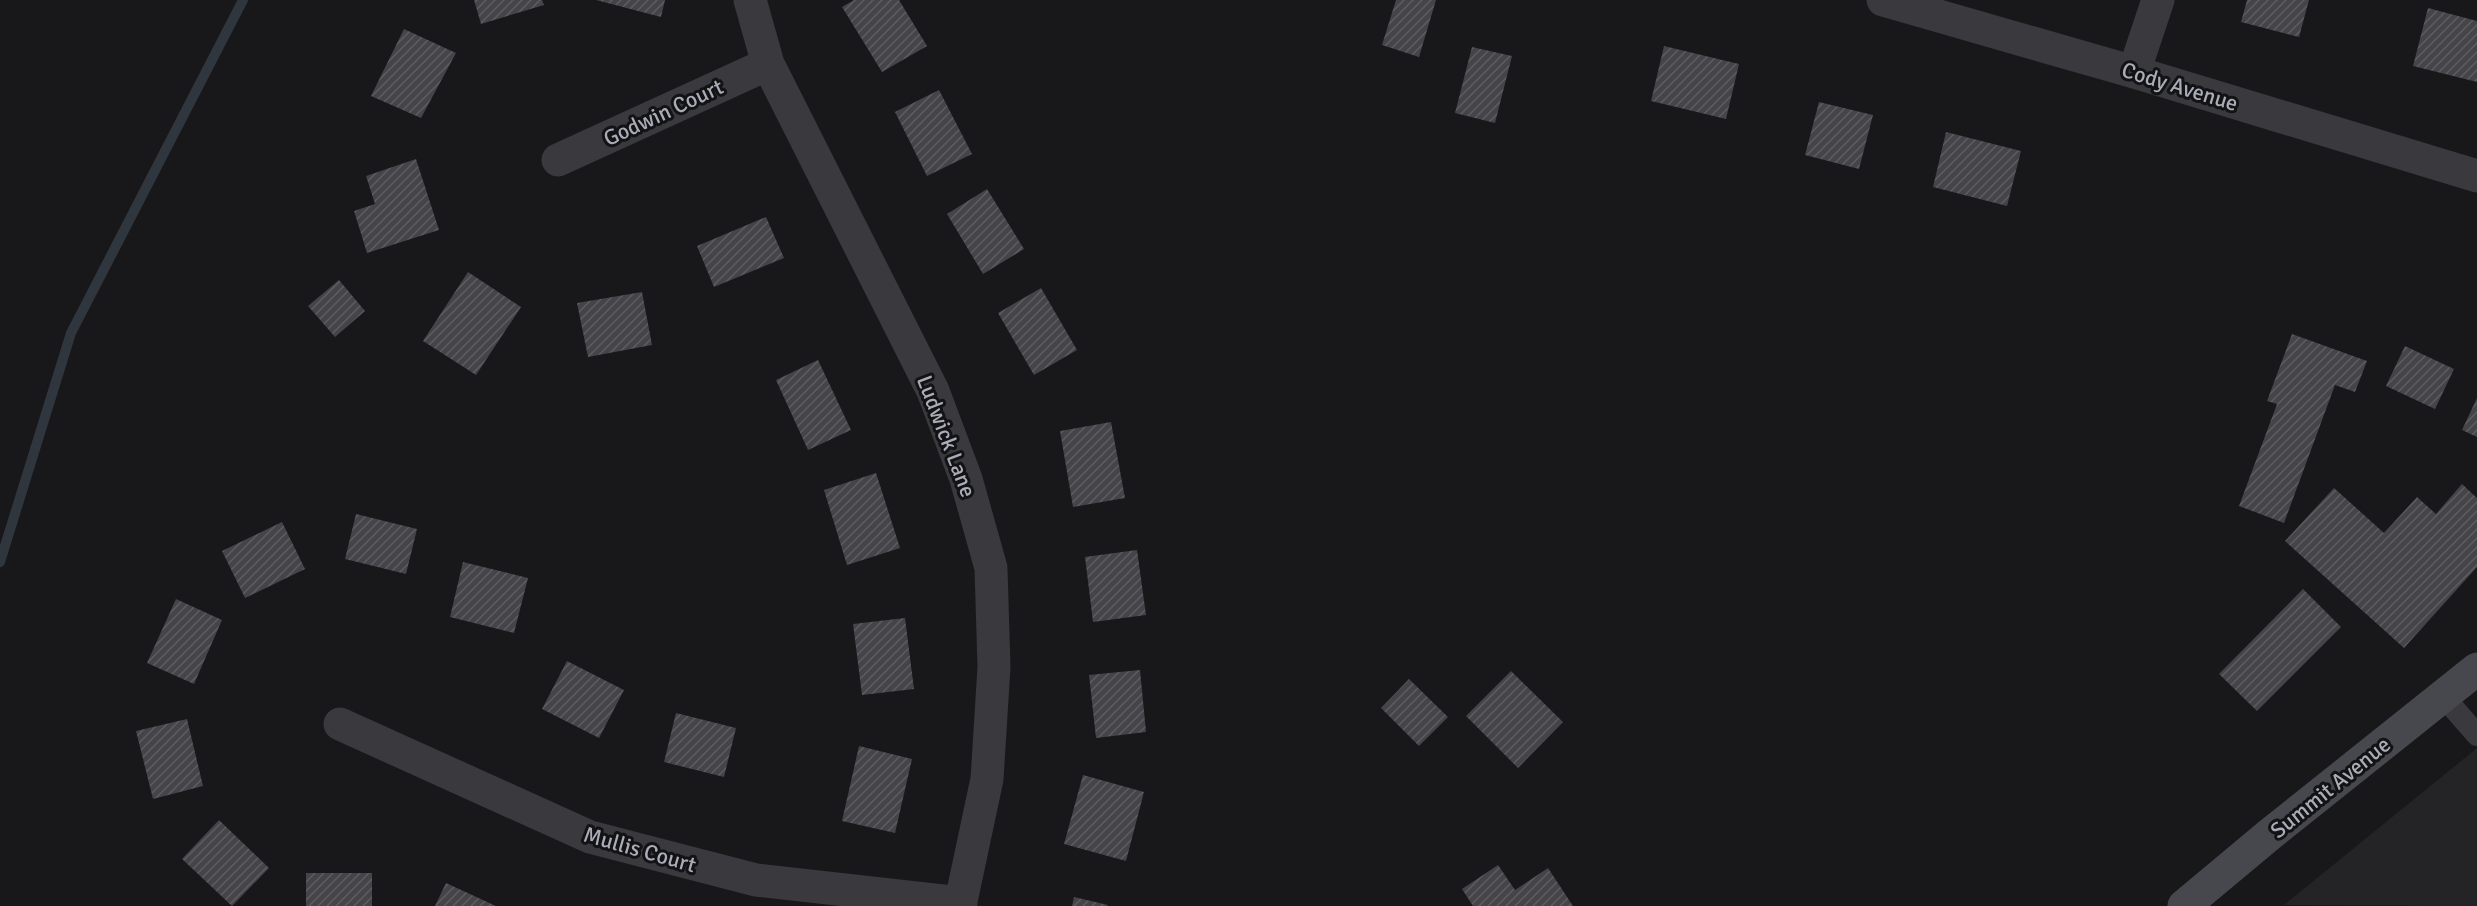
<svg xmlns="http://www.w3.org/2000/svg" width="2477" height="906" viewBox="0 0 2477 906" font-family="Signika,sans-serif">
  <defs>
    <pattern id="building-hatch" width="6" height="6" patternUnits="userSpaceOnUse" patternTransform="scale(1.5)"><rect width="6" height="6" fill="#444449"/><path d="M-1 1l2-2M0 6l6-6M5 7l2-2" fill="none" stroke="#5c5c61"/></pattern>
  </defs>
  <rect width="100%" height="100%" fill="#181719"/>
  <!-- built -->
  <path fill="#242326" d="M2477 748V906L2284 905Z"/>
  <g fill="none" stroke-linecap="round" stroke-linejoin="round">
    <!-- stream -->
    <path stroke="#30363e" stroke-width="10" d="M0 562 71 333 243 0"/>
  </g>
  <!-- building -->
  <path fill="url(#building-hatch)" d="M474 0H542L544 5 481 24Z
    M596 0H665L661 17Z
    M854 0H899L927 46 882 72 842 7Z
    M1396 0H1436L1419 57 1382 45Z
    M2247 0H2309L2299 37 2241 22Z
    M2428 8 2477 21V82L2413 66Z
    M404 29 456 53 421 118 371 96Z
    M1664 46 1739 64 1726 119 1651 101Z
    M1472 47 1512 56 1495 123 1455 113Z
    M939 90 972 154 927 176 895 112Z
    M1819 102 1873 115 1859 169 1805 155Z
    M1946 132 2021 151 2007 206 1933 187Z
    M416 159 439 230 367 253 354 211 375 204 366 176Z
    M987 189 1024 249 983 274 947 214Z
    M766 217 784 258 714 287 697 246Z
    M468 272 521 307 476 375 423 341Z
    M339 280 365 311 335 337 308 306Z
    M1041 288 1077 350 1034 375 998 313Z
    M642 292 652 345 588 357 577 303Z
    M2292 334 2367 361 2355 392 2335 385 2284 523 2239 506 2277 404 2267 401Z
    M2405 346 2454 369 2435 409 2386 386Z
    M818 360 851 430 808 450 776 380Z
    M2477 398V437L2462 430Z
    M1111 422 1125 498 1073 507 1060 431Z
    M876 473 900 548 847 565 824 490Z
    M2462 484 2477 498V567L2404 648 2285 541 2334 488 2384 533 2417 497 2436 514Z
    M356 514 417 529 406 574 345 559Z
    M282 522 305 569 245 598 222 551Z
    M1137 550 1146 615 1093 622 1085 557Z
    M463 562 528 578 514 633 450 617Z
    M2303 589 2341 627 2257 711 2219 674Z
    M176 599 222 620 194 684 147 663Z
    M905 618 914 689 862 695 853 624Z
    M567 661 624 690 599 738 542 709Z
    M1140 670 1146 732 1096 738 1089 675Z
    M1511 671 1563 722 1518 768 1466 716Z
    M1409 679 1448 717 1419 746 1381 708Z
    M676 713 736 728 724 777 664 762Z
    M187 719 203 786 153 799 136 731Z
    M859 746 912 759 895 833 842 821Z
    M1083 775 1144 792 1126 861 1064 844Z
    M219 820 269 868 232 906 182 859Z
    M1498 865 1515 890 1548 868 1573 906H1473L1462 889Z
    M306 873H372V906H306Z
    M446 883 496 906H435Z
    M1074 897 1108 905 1107 906H1072Z"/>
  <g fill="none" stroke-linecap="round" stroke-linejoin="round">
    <!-- service -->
    <path stroke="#39393e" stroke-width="22" d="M2443 696 2477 735"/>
    <!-- minor -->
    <path stroke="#39393e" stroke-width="33" d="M750 0 768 64 933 391 966 479 991 568 994 667 987 779 960 906
      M1883 0 2134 72 2477 176
      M2134 72 2158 0
      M558 160 768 64
      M340 724 590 837 756 880 961 903"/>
    <!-- secondary -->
    <path stroke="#47474e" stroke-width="33" d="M2184 906 2269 835 2477 669"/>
  </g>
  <g text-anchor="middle" stroke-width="6" stroke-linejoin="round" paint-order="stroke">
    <!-- street labels -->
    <g font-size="22" fill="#aaacb8" stroke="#131214">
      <text transform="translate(2180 86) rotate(17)" y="8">Cody Avenue</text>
      <text transform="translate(663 112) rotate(-25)" y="8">Godwin Court</text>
      <text transform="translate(947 436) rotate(69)" y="8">Ludwick Lane</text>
      <text transform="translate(2330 787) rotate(-39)" y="8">Summit Avenue</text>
      <text transform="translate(640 849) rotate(16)" y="8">Mullis Court</text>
    </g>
  </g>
</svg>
